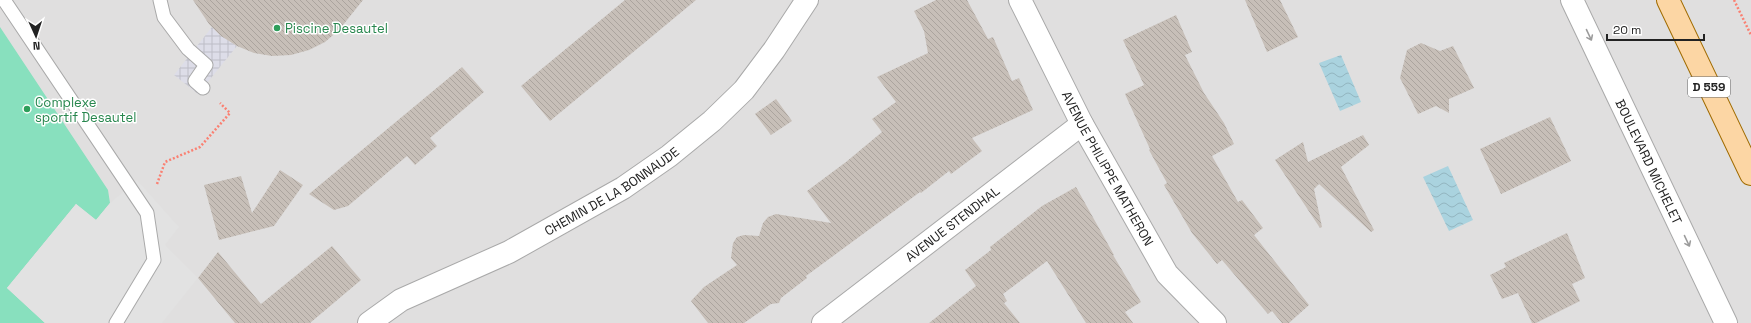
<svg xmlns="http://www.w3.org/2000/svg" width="1751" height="323" viewBox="0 0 1751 323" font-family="'Space Grotesk',sans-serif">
  <defs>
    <pattern id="plaza-grid" width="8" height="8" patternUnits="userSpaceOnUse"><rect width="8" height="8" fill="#dddde8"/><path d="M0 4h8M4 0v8" fill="none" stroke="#bdbdc7"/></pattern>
    <pattern id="water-waves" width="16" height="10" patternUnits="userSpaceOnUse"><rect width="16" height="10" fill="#aad3df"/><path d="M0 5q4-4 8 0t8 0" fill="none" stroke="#92b5bf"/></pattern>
    <pattern id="building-back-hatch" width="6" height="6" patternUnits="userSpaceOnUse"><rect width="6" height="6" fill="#c7bfb8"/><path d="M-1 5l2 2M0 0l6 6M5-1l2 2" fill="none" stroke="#aba49e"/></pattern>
  </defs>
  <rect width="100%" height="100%" fill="#f2efe9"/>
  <!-- residential -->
  <path fill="#e0dfdf" d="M0 0H1751V323H0Z"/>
  <!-- pitch -->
  <path fill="#88e0be" d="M0 27 108 190 110 203 96 220 76 204 7 288 45 323H0Z"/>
  <!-- parking -->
  <path fill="#e2e2e2" d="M137 180 179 227 165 245 198 278 162 323H45L7 288 76 204 96 220 110 203Z"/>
  <!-- plaza -->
  <path fill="url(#plaza-grid)" d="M212 27 221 36 237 46 198 94 174 75Z"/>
  <!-- water -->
  <path fill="url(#water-waves)" d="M1341 55 1361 102 1340 111 1319 63Z
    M1448 166 1473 220 1449 231 1423 177Z"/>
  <!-- building -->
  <path fill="url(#building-back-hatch)" d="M193 0H363L339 30 325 42 309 50 291 55 272 56 254 53 237 46 221 36 209 24Z
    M625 0H696L550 121 521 86Z
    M936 0H967L988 39 993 37 1012 81 1019 78 1033 110 972 138 982 151 951 174 949 171 921 193 920 192 806 276 807 278 781 298 779 303 771 304 744 323H708L691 301 704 287 737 265 731 258 733 243 737 237 744 235 759 236 763 223 768 217 776 214 831 223 807 191 846 162 882 132 872 119 896 102 877 77 928 53 924 31 914 11Z
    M1245 0H1280L1298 37 1267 52Z
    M1176 15 1192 52 1185 55 1204 93 1224 123 1234 144 1212 156 1238 202 1242 200 1263 228 1254 235 1309 305 1289 323H1282L1272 311 1268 314 1222 260 1217 264 1192 233 1164 185 1167 183 1149 150 1150 149 1125 94 1144 85 1123 40Z
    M1421 43 1440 51 1453 46 1474 88 1449 99V113L1436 106 1418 114 1400 78 1407 50Z
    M462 67 484 92 430 138 437 146 415 165 407 156 348 206 334 210 309 194Z
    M776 99 792 121 771 135 755 114Z
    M1550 117 1571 161 1501 194 1480 149Z
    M1363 135 1369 145 1341 167 1374 230 1371 232 1319 184 1314 189 1322 227 1320 228 1275 160 1303 142 1308 162Z
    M280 170 303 185 274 226 219 240 204 185 241 176 252 213Z
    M1076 187 1114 255H1113L1141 302 1125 312 1133 323H1086L1047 261 1003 294 1007 301 1004 303 1020 323H929L976 286 965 270 991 250 990 247 1042 206Z
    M1567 233 1585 278 1572 284 1580 301 1536 323H1532L1518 293 1502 299 1490 275 1506 267 1504 263Z
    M332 246 361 280 310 323H235L198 278 218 252 261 304Z"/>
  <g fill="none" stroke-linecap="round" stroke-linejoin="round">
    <defs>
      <path id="lane" d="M4 0 147 213 154 260 116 323
        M160 0 164 17 188 49 206 65 195 81 203 88"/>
      <g id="street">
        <path id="s1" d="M1020 0 1082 124 1167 274 1215 323"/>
        <path id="s2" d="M1572 0 1726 323"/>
        <path id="s3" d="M369 323 401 300 509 252 623 188 669 156 712 121 744 90 774 50 807 0"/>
        <path id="s4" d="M823 323 1082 124"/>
      </g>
      <path id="primary" d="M1668 0 1751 174"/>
    </defs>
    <!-- lane casing -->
    <use href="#lane" stroke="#a9a9a9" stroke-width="15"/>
    <!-- street casing -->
    <use href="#street" stroke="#a9a9a9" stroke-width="24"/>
    <!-- primary casing -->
    <use href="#primary" stroke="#a06b00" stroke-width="24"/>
    <!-- path -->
    <path stroke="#fa8072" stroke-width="2.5" stroke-dasharray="2 2" stroke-linecap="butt" d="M1734 0 1751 35
      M157 184 165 162 200 147 230 113 220 103"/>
    <!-- lane -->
    <use href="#lane" stroke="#fff" stroke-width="13"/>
    <!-- street -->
    <use href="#street" stroke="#fff" stroke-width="22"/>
    <!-- primary -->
    <use href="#primary" stroke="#fcd6a4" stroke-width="22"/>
  </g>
  <!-- one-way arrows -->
  <defs><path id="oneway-shaft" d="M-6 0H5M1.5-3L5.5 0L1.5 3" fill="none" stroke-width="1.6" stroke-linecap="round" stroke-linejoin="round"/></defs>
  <g stroke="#9c9c9c">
    <use href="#oneway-shaft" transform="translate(1589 35) rotate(65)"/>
    <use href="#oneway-shaft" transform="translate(1687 241) rotate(65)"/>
  </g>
  <!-- markers -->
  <g fill="#2e9e5b" stroke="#fff" stroke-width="1.5">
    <circle cx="277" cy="28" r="4"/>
    <circle cx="27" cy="109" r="4"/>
  </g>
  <g text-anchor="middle" stroke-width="3" stroke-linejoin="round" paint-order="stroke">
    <!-- shield labels -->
    <rect fill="#fff" stroke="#646464" stroke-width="1" x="1688" y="77" width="42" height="20" rx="3"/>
    <g font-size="12" font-weight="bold" fill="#222">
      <text x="1709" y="91">D 559</text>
    </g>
    <!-- leisure labels -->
    <g font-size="13" fill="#27864d" stroke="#fff" text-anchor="start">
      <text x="285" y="33">Piscine Desautel</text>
      <text x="35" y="107">Complexe<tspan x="35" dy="15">sportif Desautel</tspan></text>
    </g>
    <!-- street labels -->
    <g font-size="13" fill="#222" stroke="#fff">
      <text dy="5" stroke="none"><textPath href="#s2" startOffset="179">BOULEVARD MICHELET</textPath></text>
      <text dy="5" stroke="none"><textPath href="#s1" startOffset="190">AVENUE PHILIPPE MATHERON</textPath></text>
      <text dy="5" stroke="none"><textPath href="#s3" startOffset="277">CHEMIN DE LA BONNAUDE</textPath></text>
      <text dy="5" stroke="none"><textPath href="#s4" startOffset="163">AVENUE STENDHAL</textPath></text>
    </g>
  </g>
  <!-- north arrow -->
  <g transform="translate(36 36) rotate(177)" stroke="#ffffff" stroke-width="3" paint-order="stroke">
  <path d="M0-3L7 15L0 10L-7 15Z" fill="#222222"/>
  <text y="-6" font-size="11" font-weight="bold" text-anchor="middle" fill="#222222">N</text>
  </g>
  <!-- scale -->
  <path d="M1607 34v6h97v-6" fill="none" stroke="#222222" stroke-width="2"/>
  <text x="1613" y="34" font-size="12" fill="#222222" stroke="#ffffff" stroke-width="3" paint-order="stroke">20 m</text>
</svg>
